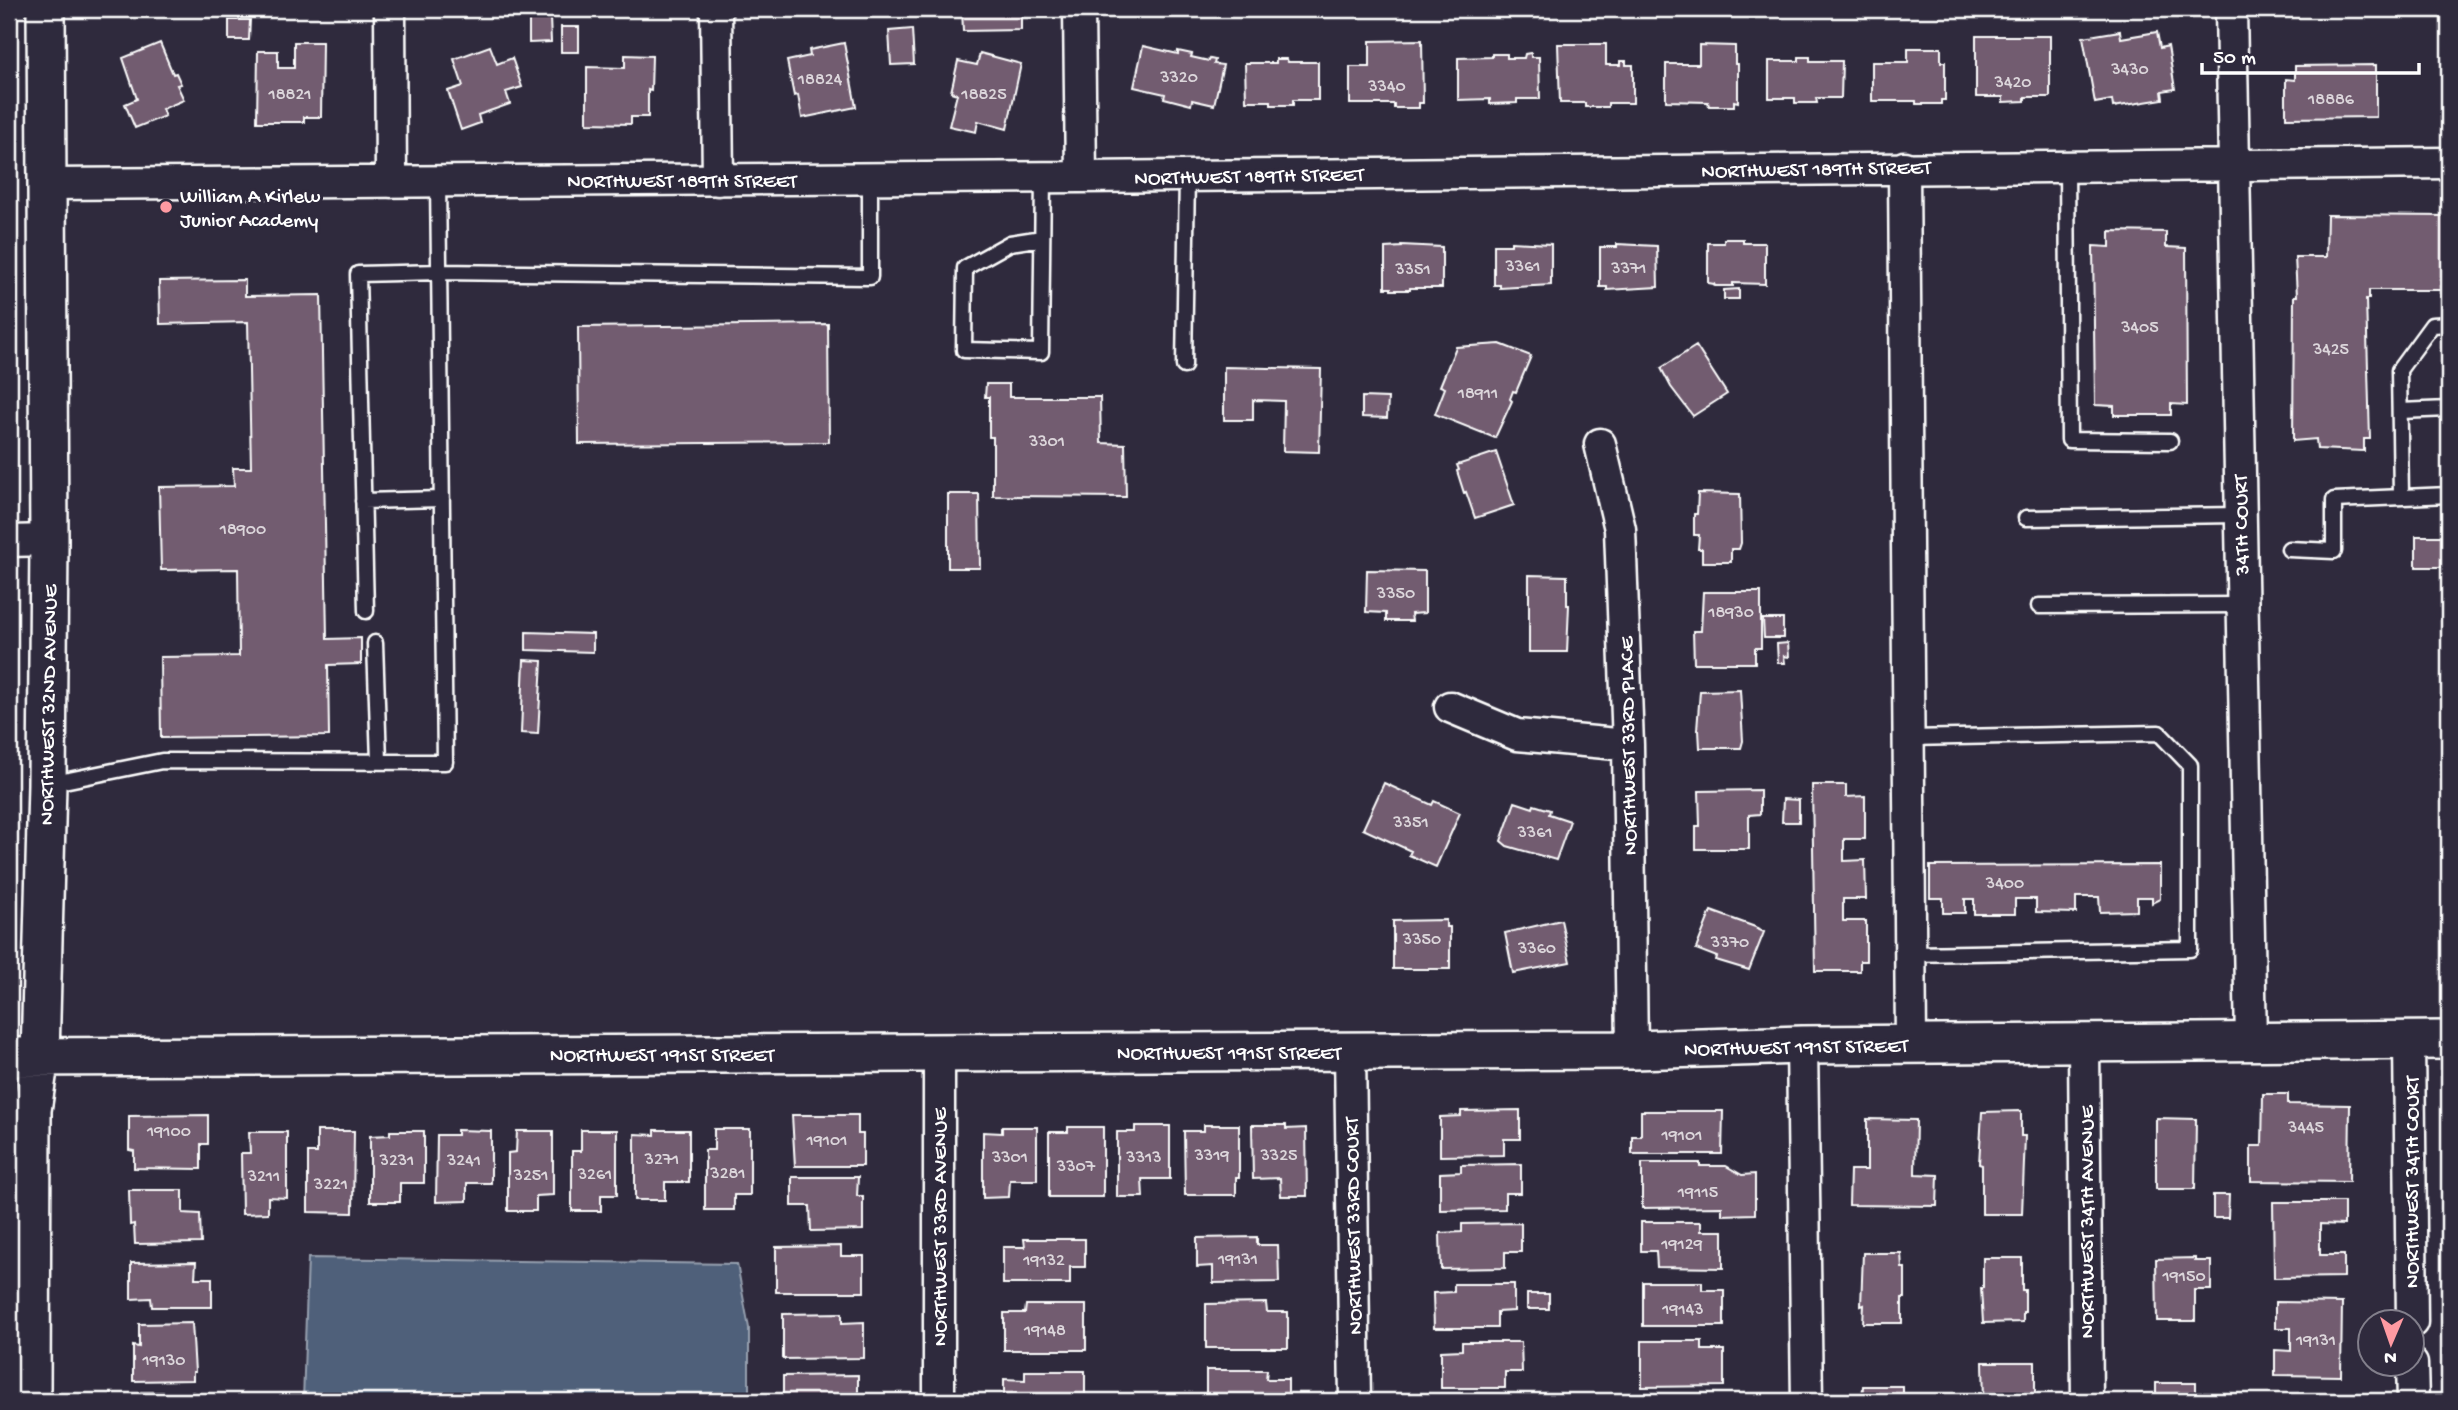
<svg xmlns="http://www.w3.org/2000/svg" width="2458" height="1410" viewBox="0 0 2458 1410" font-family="'Gochi Hand',sans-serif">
  <rect width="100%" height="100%" fill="#2f2a3d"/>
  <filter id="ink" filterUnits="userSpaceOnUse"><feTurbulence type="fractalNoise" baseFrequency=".0143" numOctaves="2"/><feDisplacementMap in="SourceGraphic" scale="14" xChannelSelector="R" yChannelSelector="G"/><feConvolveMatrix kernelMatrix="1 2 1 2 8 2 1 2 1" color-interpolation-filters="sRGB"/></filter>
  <g filter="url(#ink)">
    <!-- water -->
    <path fill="#50617a" stroke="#96a0af" stroke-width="2" d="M308 1258 737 1264 749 1328V1401H303Z"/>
    <!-- building -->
    <path fill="#725b70" stroke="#fff" stroke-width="2" d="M955 9H1021V30L963 31 962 9Z
      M550 17 551 42 529 43V18Z
      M229 20H250L249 40H229Z
      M561 27H579V52H561Z
      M912 29 914 64 891 65 889 31Z
      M2120 31 2121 38 2157 32 2160 48 2168 46 2175 89 2162 91 2163 99 2113 107 2112 100 2095 103 2083 37Z
      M1976 36H2050V97H2025V101L2003 102V97H1976Z
      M1422 40 1423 103H1419V108H1394V104H1350V67H1370V41Z
      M294 42H322L321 117H304V122H257L258 51H278V68H294Z
      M160 43 173 74 176 73 181 84 177 85 184 100 162 109 165 116 135 128 125 104 137 99 123 58Z
      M844 43 856 107 802 118 798 95 794 96 787 61 810 56 809 50Z
      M1558 44H1606V65H1620V61H1626V65H1633V103H1608V107H1585V103H1560Z
      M1699 45 1735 46V64H1738V102L1734 101V106H1709L1708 102 1666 101V64H1699Z
      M490 46 497 64 512 58 522 87 506 92 510 104 478 115 480 123 461 130 448 91 463 86 454 59Z
      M1143 46 1178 54V51L1192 54 1191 57 1209 61 1210 59 1215 60 1214 64 1223 65 1214 105 1192 100 1191 105 1164 98 1165 94 1134 87Z
      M1908 48H1941V62H1945V100H1941V104H1916V101H1872V62H1908Z
      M980 53 1021 64 1007 129 978 121 976 132 949 126 957 94 951 92 958 61 977 65Z
      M1531 53V57H1539L1540 99H1517V103L1490 104V99L1458 100V58L1492 57V54H1507V58H1524L1525 54Z
      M625 55 652 56 651 91 648 90V117H631V124L587 123V67L625 68Z
      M1799 57H1810V61H1842L1841 98H1816L1817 103H1795V98H1769V61H1799Z
      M1276 59H1287L1288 62H1318V100H1293V105H1271V101H1246L1245 63H1276Z
      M2376 65V117L2286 118V79L2295 80V66Z
      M2327 215 2449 216V290H2369V299H2366L2370 439H2364V451L2317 449 2316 439 2293 441 2294 296H2297L2295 257H2326Z
      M2110 231 2166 232V247L2186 248 2187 405 2171 404V415H2114V406L2095 405 2093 246 2110 247Z
      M1724 239H1743V243H1765V284L1733 283V286H1715L1714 284 1708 283V243H1724Z
      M1511 242 1551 244V285L1500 288V285H1494V245H1511Z
      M1617 244 1657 246 1658 287 1607 290V287H1600V247H1617Z
      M1401 245 1442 247V288H1410V290H1391V288H1385V248L1402 247Z
      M245 280V296L321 295 327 639 361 638V664L328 665 329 736 161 738 160 657 239 656 238 569 161 570 159 487 234 486 233 468H251L248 322 160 324 159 281Z
      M1739 289V299H1724V290Z
      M828 324 829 442 579 444 578 327Z
      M1500 344 1531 356 1516 392 1513 391 1510 399 1512 401 1495 438 1435 414 1445 388 1440 386 1456 347Z
      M1696 346 1727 394 1693 416 1671 387 1661 368Z
      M1224 367 1321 369 1319 452 1283 451 1284 401 1253 400V420H1224Z
      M986 384H1009V397H1100L1101 443 1125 444 1126 497 993 496V437H989V397H985Z
      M1362 397 1388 398 1387 418 1362 417Z
      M1496 452 1514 505 1475 518 1466 492 1464 493 1457 471 1459 470 1457 465Z
      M1698 493 1740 494 1741 543 1739 549H1731V562H1702V549H1698L1699 535H1694V514H1697Z
      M948 494H979L980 568H948Z
      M2416 536H2449V567H2416Z
      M1367 570 1425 571V613L1411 614 1412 621H1386V613L1366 612Z
      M1529 575 1567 576V605H1569L1567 652H1529Z
      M1703 592H1761V648H1755V663H1694L1693 631H1701Z
      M1763 619H1783V638H1764Z
      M526 632 593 634V652L526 650Z
      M1788 643 1789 657 1784 656 1785 663H1778L1777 644Z
      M524 660 542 661 538 734 521 733Z
      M1740 690 1743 741 1741 748H1700L1699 730H1697L1700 691Z
      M1384 783 1432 805 1434 801 1460 813 1436 867 1409 855 1411 851 1363 829Z
      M1812 785H1846V797L1865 796V839H1844V861L1865 860 1866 899H1843V921H1866V961H1860V971H1815Z
      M1760 790V814L1749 815V849H1696V826H1700L1699 791Z
      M1783 799 1799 800V822H1782Z
      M1515 802 1533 808 1534 805 1550 810 1549 814 1570 821 1556 860 1507 846 1501 841Z
      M2160 865V899L2152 903V897H2137V911L2100 912 2099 897H2076V913L2036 912V899H2015V914H1974V899H1965V913H1943V898H1930V866Z
      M1711 911 1758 928 1757 929 1764 932 1749 970 1716 960 1717 957 1696 949Z
      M1446 920V927H1450V969H1393V921Z
      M1561 920 1570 962 1513 973 1505 933Z
      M2263 1094H2288V1104L2350 1105 2349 1182 2251 1181V1146H2262Z
      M1520 1110V1139H1504V1155L1440 1156V1117L1461 1116V1111Z
      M1641 1111H1723L1722 1154H1632V1136H1641Z
      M2021 1111V1136H2025L2022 1214H1982V1165L1979 1164 1982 1112Z
      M208 1115V1144H201V1169L134 1168V1151L129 1150V1116Z
      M792 1115H858V1134H863V1166H795Z
      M2156 1118 2196 1119 2195 1189H2156Z
      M1867 1119 1916 1120 1915 1174 1938 1175 1937 1206 1849 1205 1850 1170H1867Z
      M1204 1125H1239V1178H1236V1195H1185L1184 1131H1204Z
      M1252 1125H1286V1129L1306 1128 1307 1196H1281L1280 1178 1253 1179Z
      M1135 1126H1170V1179H1142L1143 1197H1117V1132H1135Z
      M1002 1127H1037V1180H1010L1009 1197 983 1198V1132L1002 1133Z
      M1068 1127H1103V1197H1049V1132H1068Z
      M714 1129H750V1195H734V1210H705V1150H714Z
      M457 1130 491 1131V1183H467V1201L436 1202 437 1135H457Z
      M581 1130H617V1195H601V1211H572V1151H581Z
      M655 1130H689V1182H665V1200H635V1134L655 1135Z
      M317 1131H354L353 1213 308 1212V1153H317Z
      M390 1131H424V1183H400V1202H370V1136L390 1135Z
      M517 1131H553V1195L536 1196V1211H508V1153L516 1152Z
      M249 1132H287V1198L268 1197V1213L242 1214 241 1153H250Z
      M1642 1163H1700V1166H1726L1742 1175 1755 1174V1214L1722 1215V1207L1642 1208Z
      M1521 1164V1193H1505V1209L1440 1210V1173L1461 1172V1165Z
      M792 1177H858L857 1196H863V1230L811 1231 810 1206H792Z
      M129 1190H183V1213L200 1214 201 1243 135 1244 134 1224 130 1225Z
      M2213 1195H2229L2228 1218H2213Z
      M2273 1202H2344V1225L2320 1224V1255H2344V1277L2274 1278Z
      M1641 1222H1701V1231H1723V1268L1657 1267 1656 1251H1641Z
      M1521 1223V1252H1505V1268L1441 1269 1440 1233 1462 1232V1224Z
      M1257 1237V1245H1278L1279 1282 1213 1283V1266L1197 1267V1238Z
      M1024 1239H1085V1267H1070V1284H1003V1247H1025Z
      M841 1246V1256H864V1292H776V1247Z
      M1863 1253H1901L1902 1268H1905V1298H1902V1323H1863L1864 1305 1861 1306Z
      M1983 1258H2022V1290H2025V1312H2023V1322L1983 1323 1981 1288H1983Z
      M2195 1258V1261H2211V1290H2195V1321H2157L2156 1259Z
      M196 1262 195 1278H212V1307H152L151 1298 131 1299V1263Z
      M1643 1282H1702V1290H1724V1326H1643Z
      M1454 1284H1514V1311L1497 1312V1328H1434L1433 1293 1454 1292Z
      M1527 1294H1549V1309H1527Z
      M2275 1302 2342 1303 2341 1376 2275 1375V1350L2291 1351V1328H2275Z
      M1266 1303 1267 1312H1288V1348H1206V1304Z
      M1026 1305H1086V1350H1004V1313H1025Z
      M842 1313V1323L864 1322V1358L783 1359V1314Z
      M192 1323 195 1372H193V1380L133 1381V1346L139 1347V1324Z
      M1642 1341H1702V1350H1724V1386L1642 1387Z
      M1462 1342H1521L1522 1372H1505V1388H1441V1351L1462 1350Z
      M1983 1362H2035V1401H1984Z
      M1206 1370H1267L1266 1379H1288V1401H1206Z
      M1025 1371H1085V1400L1004 1401V1379L1025 1380Z
      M858 1375V1395H864V1401H775V1399H783V1376Z
      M2156 1383H2196V1401H2156Z
      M1863 1386H1903V1401H1862Z
      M141 1392H193V1401H141Z"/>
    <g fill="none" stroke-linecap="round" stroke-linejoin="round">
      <defs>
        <path id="service" d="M2067 165 2069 440 2170 441
          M1042 238 1010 243 965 268 964 350 1041 352 1043 177
          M1184 366 1187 175
          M2400 411 2449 409
          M2401 496 2399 370 2432 325 2449 324
          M363 501 442 499
          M2026 518 2240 515
          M2289 549 2334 551V500L2449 495
          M2039 606 2242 605
          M366 611 358 274 440 272 870 277V179
          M375 643 379 761
          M1909 738 2159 733 2190 765V949L1911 954
          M49 784 162 761 445 762 438 181"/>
        <path id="minor" d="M390 9 391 182
          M716 9 718 180
          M1079 9 1081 177
          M2231 9 2251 1041
          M1904 167 1911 1044
          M48 184 1081 177 2449 163
          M1600 444 1620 529 1628 745 1632 1050
          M9 541 49 540
          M1450 707 1517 735 1628 745
          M2409 1041 2412 1322
          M2084 1043 2087 1401
          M1802 1045 1807 1401
          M1350 1051 1355 1401
          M939 1053V1401
          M2412 1364 2413 1401"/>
        <path id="tertiary" d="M9 1057 1632 1050 1802 1045 2449 1040
          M31 1401 32 1110 40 1057 47 784 49 540 46 9"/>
      </defs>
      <!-- service casing -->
      <use href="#service" stroke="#fff" stroke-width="19"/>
      <!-- minor casing -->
      <use href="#minor" stroke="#fff" stroke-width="35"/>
      <!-- tertiary casing -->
      <use href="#tertiary" stroke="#fff" stroke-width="42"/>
      <!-- service -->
      <use href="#service" stroke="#2f2a3d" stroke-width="14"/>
      <!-- minor -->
      <use href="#minor" stroke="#2f2a3d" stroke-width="30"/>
      <!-- tertiary -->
      <use href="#tertiary" stroke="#2f2a3d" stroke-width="37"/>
    </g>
  </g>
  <!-- markers -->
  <circle fill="#ff9aa2" stroke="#2f2a3d" stroke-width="2.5" cx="166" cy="207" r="7"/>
  <g text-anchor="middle" stroke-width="6" stroke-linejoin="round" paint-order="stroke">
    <!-- number labels -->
    <g font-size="18" fill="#dcd6db">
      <text x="2130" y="74">3430</text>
      <text x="1179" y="82">3320</text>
      <text x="820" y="84">18824</text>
      <text x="2013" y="87">3420</text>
      <text x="1387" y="91">3340</text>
      <text x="290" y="99">18821</text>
      <text x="984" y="99">18825</text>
      <text x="2331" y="104">18886</text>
      <text x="1523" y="271">3361</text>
      <text x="1629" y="273">3371</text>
      <text x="1413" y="274">3351</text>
      <text x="2140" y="332">3405</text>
      <text x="2331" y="354">3425</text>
      <text x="1478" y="398">18911</text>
      <text x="1047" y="446">3301</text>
      <text x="243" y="534">18900</text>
      <text x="1396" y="598">3350</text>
      <text x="1731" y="617">18930</text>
      <text x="1411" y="827">3351</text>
      <text x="1535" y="837">3361</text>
      <text x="2005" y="888">3400</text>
      <text x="1422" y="944">3350</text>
      <text x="1730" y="947">3370</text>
      <text x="1537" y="953">3360</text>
      <text x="2306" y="1132">3445</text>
      <text x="169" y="1136">19100</text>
      <text x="1682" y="1140">19101</text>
      <text x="827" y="1145">19101</text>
      <text x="1212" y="1160">3319</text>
      <text x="1279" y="1160">3325</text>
      <text x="1010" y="1162">3301</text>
      <text x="1144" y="1162">3313</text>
      <text x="662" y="1164">3271</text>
      <text x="397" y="1165">3231</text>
      <text x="464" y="1165">3241</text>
      <text x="1076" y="1171">3307</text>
      <text x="728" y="1178">3281</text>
      <text x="595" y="1179">3261</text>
      <text x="531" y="1180">3251</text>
      <text x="264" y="1181">3211</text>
      <text x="331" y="1189">3221</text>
      <text x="1698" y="1197">19115</text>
      <text x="1682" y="1249">19129</text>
      <text x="1238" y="1264">19131</text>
      <text x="1044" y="1265">19132</text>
      <text x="2184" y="1281">19150</text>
      <text x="1683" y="1314">19143</text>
      <text x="1045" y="1335">19148</text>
      <text x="2316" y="1345">19131</text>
      <text x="164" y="1365">19130</text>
    </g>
    <!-- street labels -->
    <g font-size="21" fill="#fff" stroke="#2f2a3d">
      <text transform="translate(1816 168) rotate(-1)" y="7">NORTHWEST 189TH STREET</text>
      <text transform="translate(1249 175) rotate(-1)" y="7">NORTHWEST 189TH STREET</text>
      <text x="682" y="187">NORTHWEST 189TH STREET</text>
      <text transform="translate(2240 525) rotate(-91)" y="7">34TH COURT</text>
      <text transform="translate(47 705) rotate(-89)" y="7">NORTHWEST 32ND AVENUE</text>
      <text transform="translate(1627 746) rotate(-91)" y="7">NORTHWEST 33RD PLACE</text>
      <text transform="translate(1796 1046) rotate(-1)" y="7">NORTHWEST 191ST STREET</text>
      <text x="1229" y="1059">NORTHWEST 191ST STREET</text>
      <text x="662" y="1061">NORTHWEST 191ST STREET</text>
      <text transform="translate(2411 1182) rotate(-90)" y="7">NORTHWEST 34TH COURT</text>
      <text transform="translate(2086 1222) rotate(-90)" y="7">NORTHWEST 34TH AVENUE</text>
      <text transform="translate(1352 1226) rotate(-91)" y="7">NORTHWEST 33RD COURT</text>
      <text transform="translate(939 1227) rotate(-90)" y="7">NORTHWEST 33RD AVENUE</text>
    </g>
    <!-- poi labels -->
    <g font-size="21" fill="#fff" stroke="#2f2a3d" text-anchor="start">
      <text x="180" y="202">William A Kirlew<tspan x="180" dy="24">Junior Academy</tspan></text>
    </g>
  </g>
  <!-- margin -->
  <rect width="2458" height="1410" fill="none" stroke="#2f2a3d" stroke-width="35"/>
  <rect x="18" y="18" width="2423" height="1375" fill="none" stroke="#fff" stroke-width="2.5" filter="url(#ink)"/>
  <!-- north arrow -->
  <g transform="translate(2391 1343) rotate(182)"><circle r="33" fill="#2f2a3d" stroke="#827f8b" stroke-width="2"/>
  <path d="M0-5L12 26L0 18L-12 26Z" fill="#ff9aa2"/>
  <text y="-10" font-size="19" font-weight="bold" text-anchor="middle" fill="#ffffff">N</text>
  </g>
  <!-- scale -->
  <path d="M2202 63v10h217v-10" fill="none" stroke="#ffffff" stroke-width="3.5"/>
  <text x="2213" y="63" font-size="21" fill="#ffffff" stroke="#2f2a3d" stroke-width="5" paint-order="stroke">50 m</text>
</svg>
